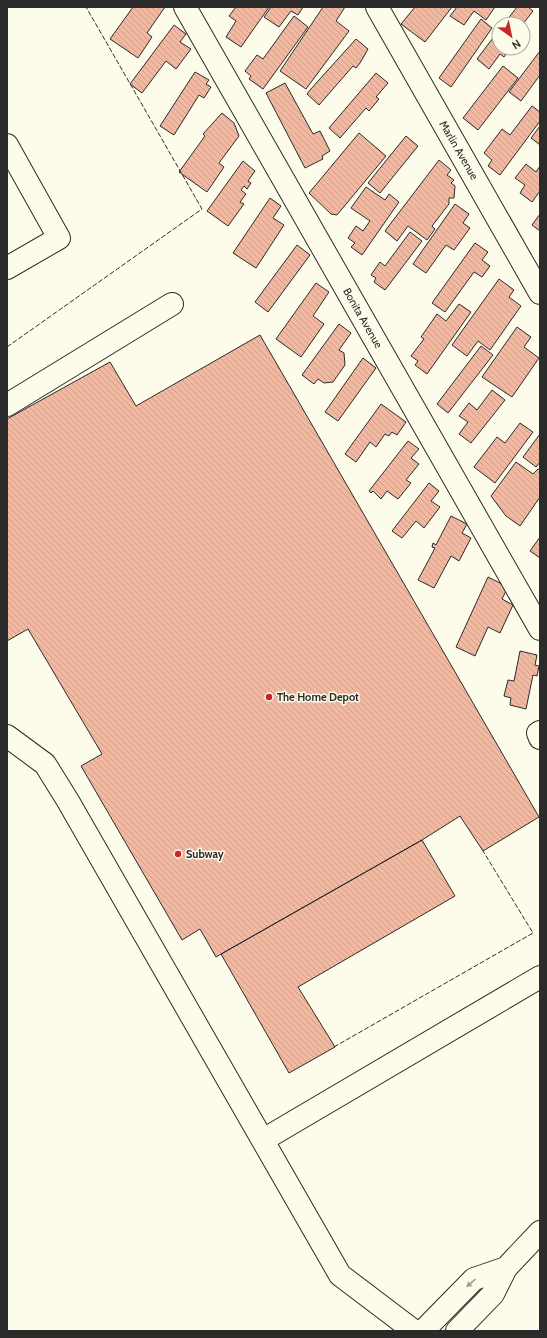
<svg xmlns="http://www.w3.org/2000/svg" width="547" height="1338" viewBox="0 0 547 1338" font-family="Cabin,sans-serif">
  <defs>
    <pattern id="building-back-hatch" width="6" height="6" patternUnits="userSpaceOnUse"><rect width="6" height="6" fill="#f2b8a0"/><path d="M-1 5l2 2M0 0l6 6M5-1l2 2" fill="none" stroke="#d09e8a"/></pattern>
  </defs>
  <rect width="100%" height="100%" fill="#fdfbea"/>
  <!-- building -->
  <path fill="url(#building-back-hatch)" stroke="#2b2b2b" d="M133 7H165L147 33 152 37 138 58 110 39Z
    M236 7H269L241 47 226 37 236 21 229 16Z
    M271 7H303L298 15 291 11 279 27 264 17Z
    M323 7H345L336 21 349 31 306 89 280 71Z
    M415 7H452L425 42 401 24Z
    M457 7H495L486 20 474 11 464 25 450 16Z
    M517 7H528L533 11 523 24H504Z
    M294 16 308 27 263 89 249 79 251 76 245 71 257 55 263 59Z
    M481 19 492 28 451 87 439 78Z
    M174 25 186 34 180 42 191 49 176 69 166 61 142 93 130 84Z
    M499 30V48H511L504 57 500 54 489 69 477 59Z
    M356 39 368 49 360 63 356 68 353 66 319 105 307 94 310 90Z
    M540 51V75L521 101 509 92Z
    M503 66 518 78 478 130 463 118Z
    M195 72 209 80 206 84 211 87 204 98 199 95 174 135 160 126Z
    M376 73 388 83 376 97 379 99 369 111 366 108 340 138 329 128Z
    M285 83 313 134 320 131 330 151 322 156 323 159 305 168 266 93Z
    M532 106 540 112V121L500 175 488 166 492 160 484 153 502 129 510 135Z
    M222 113 234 123 239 136 219 163 224 167 207 192 179 172 205 136 203 134Z
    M540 126V145L531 138Z
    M359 133 386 156 337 215 331 214 309 193Z
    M406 136 418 146 380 193 368 183Z
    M439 160 451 170 447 175 454 180 451 183 455 186 454 198H449V204L432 226 435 229 427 240 408 226 397 241 385 231Z
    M243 161 255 171 248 181 251 183 247 189 244 186 241 190 246 194 240 202 244 204 228 226 207 211Z
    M526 164 536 172 540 166V191L532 202 520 193 525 185 515 178Z
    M366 187 385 200 389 194 399 202 362 255 351 247 355 243 348 238 356 226 363 231 370 221 351 208Z
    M270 198 281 206 273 218 284 225 256 268 233 253Z
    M455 204 469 214 463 223 470 228 454 250 446 245 426 273 413 264Z
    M540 214V231L532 225Z
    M410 232 422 241 385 290 374 282 376 278 371 275 380 262 385 266Z
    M475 243 488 252 482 260 490 266 482 277 474 272 445 312 432 303Z
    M297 245 310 255 268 312 255 302Z
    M499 279 514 290 509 297 521 306 490 350 478 341 467 356 452 345Z
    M316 283 329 292 313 316 324 324 301 357 276 339Z
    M459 304 471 312 427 374 415 365 418 361 411 356 424 339 421 337 437 314 446 321Z
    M339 324 351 333 339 350 344 353 345 365 333 382 324 383 318 379 314 384 302 375Z
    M517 327 531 337 524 347 539 358 512 397 482 377Z
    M260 335 539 817 483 851 460 816 422 840 216 957 200 929 182 940 81 766 102 754 28 629 7 641V419L110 362 136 406Z
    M481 346 493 355 448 413 437 404Z
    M363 358 376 368 338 421 325 412Z
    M492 390 505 400 471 443 459 434 468 422 459 416 469 403 477 410Z
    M381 404 406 422 397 435 392 432 389 436 385 434 376 447 370 442 356 462 345 454Z
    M520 423 533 432 495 483 474 467 497 437 505 443Z
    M540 434V462L536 467 523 457Z
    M408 441 419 449 411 458 419 464 406 480 411 483 398 499 387 491 381 499 373 491 371 493 369 491Z
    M516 462 533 474 538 469 540 470V497L520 526 506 516 491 496Z
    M429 483 439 491 431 501 440 507 424 528 416 521 402 538 392 531Z
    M451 516 467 524 462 533 471 538 459 561 451 556 434 588 418 580 435 548 432 547 433 543 436 545Z
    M540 537V558L530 551Z
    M488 577 508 587 502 599 513 605 500 633 488 627 475 656 456 647Z
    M520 651 537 655 535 665 539 666 537 676 533 675 526 709 510 705 511 698 504 696 508 680 514 681Z
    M422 840 455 896 298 987 335 1047 289 1073 221 954Z"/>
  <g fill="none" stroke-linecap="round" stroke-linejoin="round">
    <defs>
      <path id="minor" d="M185 7 540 629
        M377 7 540 293
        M7 145 59 238 7 268
        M7 405 172 304
        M540 732 538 733 540 738
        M7 736 45 764 68 801 340 1275 414 1331
        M263 1140 540 977"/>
      <path id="major" d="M423 1331 474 1279 506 1268
        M457 1331 493 1294 506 1268 540 1232"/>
    </defs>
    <!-- minor casing -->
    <use href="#minor" stroke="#2b2b2b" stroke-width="24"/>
    <!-- major casing -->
    <use href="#major" stroke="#2b2b2b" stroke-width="24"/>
    <!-- minor -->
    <use href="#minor" stroke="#fdfbea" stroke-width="22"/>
    <!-- major -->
    <use href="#major" stroke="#fdfbea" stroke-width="22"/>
    <!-- fence -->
    <path stroke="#2b2b2b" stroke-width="1" stroke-dasharray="5 2" stroke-linecap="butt" d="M7 347 202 209 86 7
      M334 1047 533 933 483 851"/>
  </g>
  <!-- one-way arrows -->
  <defs><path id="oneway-solid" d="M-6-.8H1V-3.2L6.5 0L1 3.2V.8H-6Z"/></defs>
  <use fill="#9e9d94" href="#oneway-solid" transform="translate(471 1283) rotate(138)"/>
  <!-- markers -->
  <g fill="#c62828" stroke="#fdfbea" stroke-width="1.5">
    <circle cx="269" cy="697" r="4"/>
    <circle cx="178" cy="854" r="4"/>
  </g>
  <g text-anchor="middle" stroke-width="3" stroke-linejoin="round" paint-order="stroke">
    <!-- street labels -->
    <g font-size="11" fill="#2b2b2b" stroke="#fdfbea">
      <text transform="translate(459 150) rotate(60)" y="4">Marlin Avenue</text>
      <text transform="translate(363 318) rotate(60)" y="4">Bonita Avenue</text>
    </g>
    <!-- poi labels -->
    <g font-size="11" font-weight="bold" fill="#2b2b2b" stroke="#fdfbea" text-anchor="start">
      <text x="277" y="701">The Home Depot</text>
      <text x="186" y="858">Subway</text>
    </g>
  </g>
  <!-- border -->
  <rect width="547" height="1338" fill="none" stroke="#2b2b2b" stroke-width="16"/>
  <!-- north arrow -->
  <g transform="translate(511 36) rotate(147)"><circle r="19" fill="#fdfbea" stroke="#a9a89e"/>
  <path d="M0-3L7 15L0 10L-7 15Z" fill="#c62828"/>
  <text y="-6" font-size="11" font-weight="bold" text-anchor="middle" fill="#2b2b2b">N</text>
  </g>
</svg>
